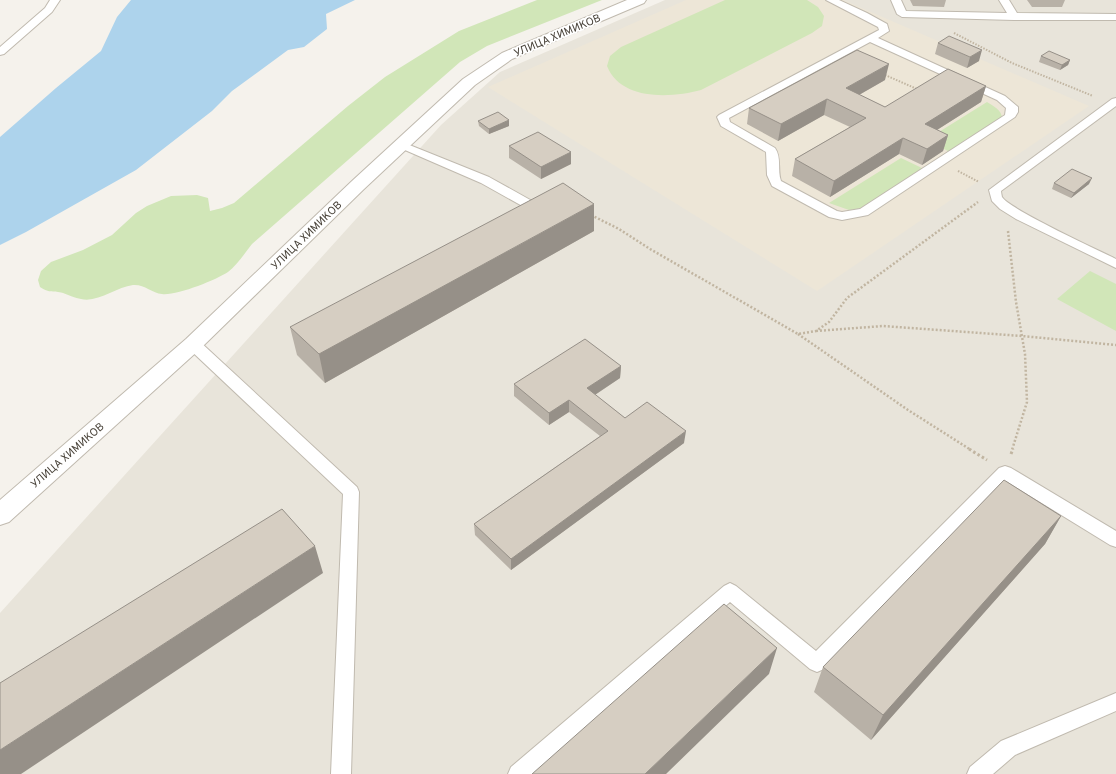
<svg xmlns="http://www.w3.org/2000/svg" width="1116" height="774" viewBox="0 0 1116 774" font-family="Overpass,sans-serif">
  <rect width="100%" height="100%" fill="#f5f2ec"/>
  <!-- residential -->
  <path fill="#e8e4da" d="M665 0H1116V774H0V613L441 125 500 72Z"/>
  <!-- education -->
  <path fill="#ede6d7" d="M686 0H843L1089 106 817 291 488 87Z"/>
  <!-- green -->
  <path fill="#d1e6b8" d="M537 0H602L487 46 460 62 252 244C245 253 237 265 228 272 216 280 176 296 162 294 152 293 144 284 133 285 116 287 98 303 81 299 75 298 69 295 63 293 53 290 51 294 40 287L38 280 41 271 51 262 83 250 112 235 136 213 147 206 171 196 197 195 208 198 210 211 222 208 234 203 348 106 385 77 459 31Z
    M725 0H807L818 7 824 16 822 26 812 33 701 90C671 98 621 101 607 66L610 56 621 47Z
    M987 102C993 106 1002 110 1002 118L950 152 926 140Z
    M901 158 924 169 863 209 849 210 829 203Z
    M1090 271 1116 284V331L1057 299Z"/>
  <!-- water -->
  <path fill="#add3ec" d="M131 0H355L326 14 327 29 304 47 288 50 232 91 212 111 136 170 26 232 0 245V137L56 88 101 51 117 17Z"/>
  <g fill="none" stroke-linecap="round" stroke-linejoin="round">
    <defs>
      <path id="lane" d="M50 0H60L52 12 4 54 0 55V47L45 8Z
        M826 0H839L867 13 887 24 889 31 878 38 1005 96 1018 107V112L1015 117 868 215 842 220 829 217 772 186 767 175 766 152 721 126 717 117 719 115 879 30 878 27ZM870 42 997 100 1006 108 1005 115 860 209 842 212 837 211 781 181C777 170 782 158 775 148L730 122 729 118Z
        M891 0H901L906 11 1007 13 999 0H1009L1017 13 1116 14V20H1014L902 17 897 14Z
        M1116 98V106L1001 191C1001 192 1002 197 1002 197 1009 209 1098 250 1116 259V268L1016 219 1000 209 992 201 989 190 1112 99Z
        M402 142 489 177 541 206 543 209 541 212H533L481 183 398 147 396 145 398 143Z
        M193 339 198 340 357 487 359 492 351 774H331L343 494 188 348 186 344 188 340Z
        M1005 466 1011 468 1116 531V547L1110 545 1006 481 824 669 817 672 810 669 730 602 533 774H508L511 767 724 586 730 583 736 586 816 651 999 468Z
        M1116 693V711L1015 755 993 774H967L970 767 1001 741Z"/>
      <path id="street" d="M627 0H646L644 3 512 59 475 85 364 189 200 349 9 522 0 525V500L186 339 352 181 463 79 502 53Z"/>
    </defs>
    <!-- lane casing -->
    <use href="#lane" stroke="#c0baaf" stroke-width="2"/>
    <!-- street casing -->
    <use href="#street" stroke="#c0baaf" stroke-width="2"/>
    <!-- path-far2 -->
    <path stroke="#c1b5a1" stroke-width="2" stroke-dasharray="1.5 1.5" stroke-linecap="butt" d="M954 33 1012 63 1093 96
      M885 75 917 89
      M958 171 979 182"/>
    <!-- path-far1 -->
    <path stroke="#c1b5a1" stroke-width="2.5" stroke-dasharray="2 2" stroke-linecap="butt" d="M591 215 619 229 650 249 798 334 816 331 829 322 847 298 978 202
      M1008 231 1016 302 1025 354 1027 402 1012 450
      M816 331 883 326 1022 336 1116 345
      M798 334 908 410 971 450"/>
    <!-- path -->
    <path stroke="#c1b5a1" stroke-width="3" stroke-dasharray="2.5 2.5" stroke-linecap="butt" d="M969 449 987 460
      M1011 454 1013 449"/>
    <!-- lane -->
    <use href="#lane" fill="#fff" fill-rule="evenodd"/>
    <!-- street -->
    <use href="#street" fill="#fff" fill-rule="evenodd"/>
  </g>
  <!-- wall -->
  <path fill="#b8b1a7" d="M910 0H946L944 7 913 6Z
    M1027 0H1065L1062 7H1032Z
    M938 43 979 61 967 68 935 54Z
    M1041 56 1070 60 1068 65 1060 70 1039 62Z
    M885 80 859 95 885 107 986 86 981 102 937 130 948 135 943 151 922 165 899 154 830 197 792 176 795 159 850 127 824 115 778 141 747 124 749 108Z
    M478 121 509 126 489 134 479 126Z
    M509 146 571 152V164L541 179 509 158Z
    M1054 183 1089 184 1071 198 1052 189Z
    M594 231 325 383 297 355 290 327Z
    M621 366 620 378 595 395 625 418 684 443 511 570 475 535 474 524 600 436 569 412 549 425 514 396V384Z
    M1061 516 1045 544 871 740 814 692 823 667Z"/>
  <!-- shaded-wall -->
  <path fill="#969088" d="M982 50 979 61 967 68 970 57Z
    M1070 60 1068 65 1060 70 1062 65Z
    M889 64 885 80 843 104 846 88Z
    M986 86 981 102 921 140 925 124Z
    M827 99 824 115 778 141 781 124Z
    M509 120V126L489 134V129Z
    M948 135 943 151 922 165 927 149Z
    M903 138 899 154 830 197 834 181Z
    M571 152V164L541 179V167Z
    M1092 178 1089 184 1071 198 1074 193Z
    M594 204V231L325 383 319 354Z
    M621 366 620 378 587 400V388Z
    M569 400V412L549 425V413Z
    M686 431 684 443 511 570V559Z
    M1061 516 1045 544 871 740 883 715Z
    M315 546 323 573 21 774H0V750Z
    M777 648 769 674 666 774H645Z"/>
  <!-- building -->
  <path fill="#d6cec2" stroke="#969088" d="M949 36 982 50 970 57 938 43Z
    M857 50 889 64 846 88 885 107 948 69 986 86 925 124 948 135 927 149 903 138 834 181 795 159 866 118 827 99 781 124 749 108Z
    M1049 51 1070 60 1062 65 1041 56Z
    M498 112 509 120 489 129 478 121Z
    M538 132 571 152 541 167 509 146Z
    M1072 169 1092 178 1074 193 1054 183Z
    M563 183 594 204 319 354 290 327Z
    M585 339 621 366 587 388 625 418 647 402 686 431 511 559 474 524 608 431 569 400 549 413 514 384Z
    M1004 480 1061 516 883 715 823 667Z
    M282 509 315 546 0 750V683Z
    M724 604 777 648 645 774H532Z"/>
  <g text-anchor="middle" stroke-width="3.5" stroke-linejoin="round" paint-order="stroke">
    <!-- street labels -->
    <g font-size="11" fill="#49433a" stroke="#fff">
      <text transform="translate(557 35) rotate(-23)" y="4">УЛИЦА ХИМИКОВ</text>
      <text transform="translate(306 235) rotate(-44)" y="4">УЛИЦА ХИМИКОВ</text>
      <text transform="translate(67 455) rotate(-41)" y="4">УЛИЦА ХИМИКОВ</text>
    </g>
  </g>
</svg>
